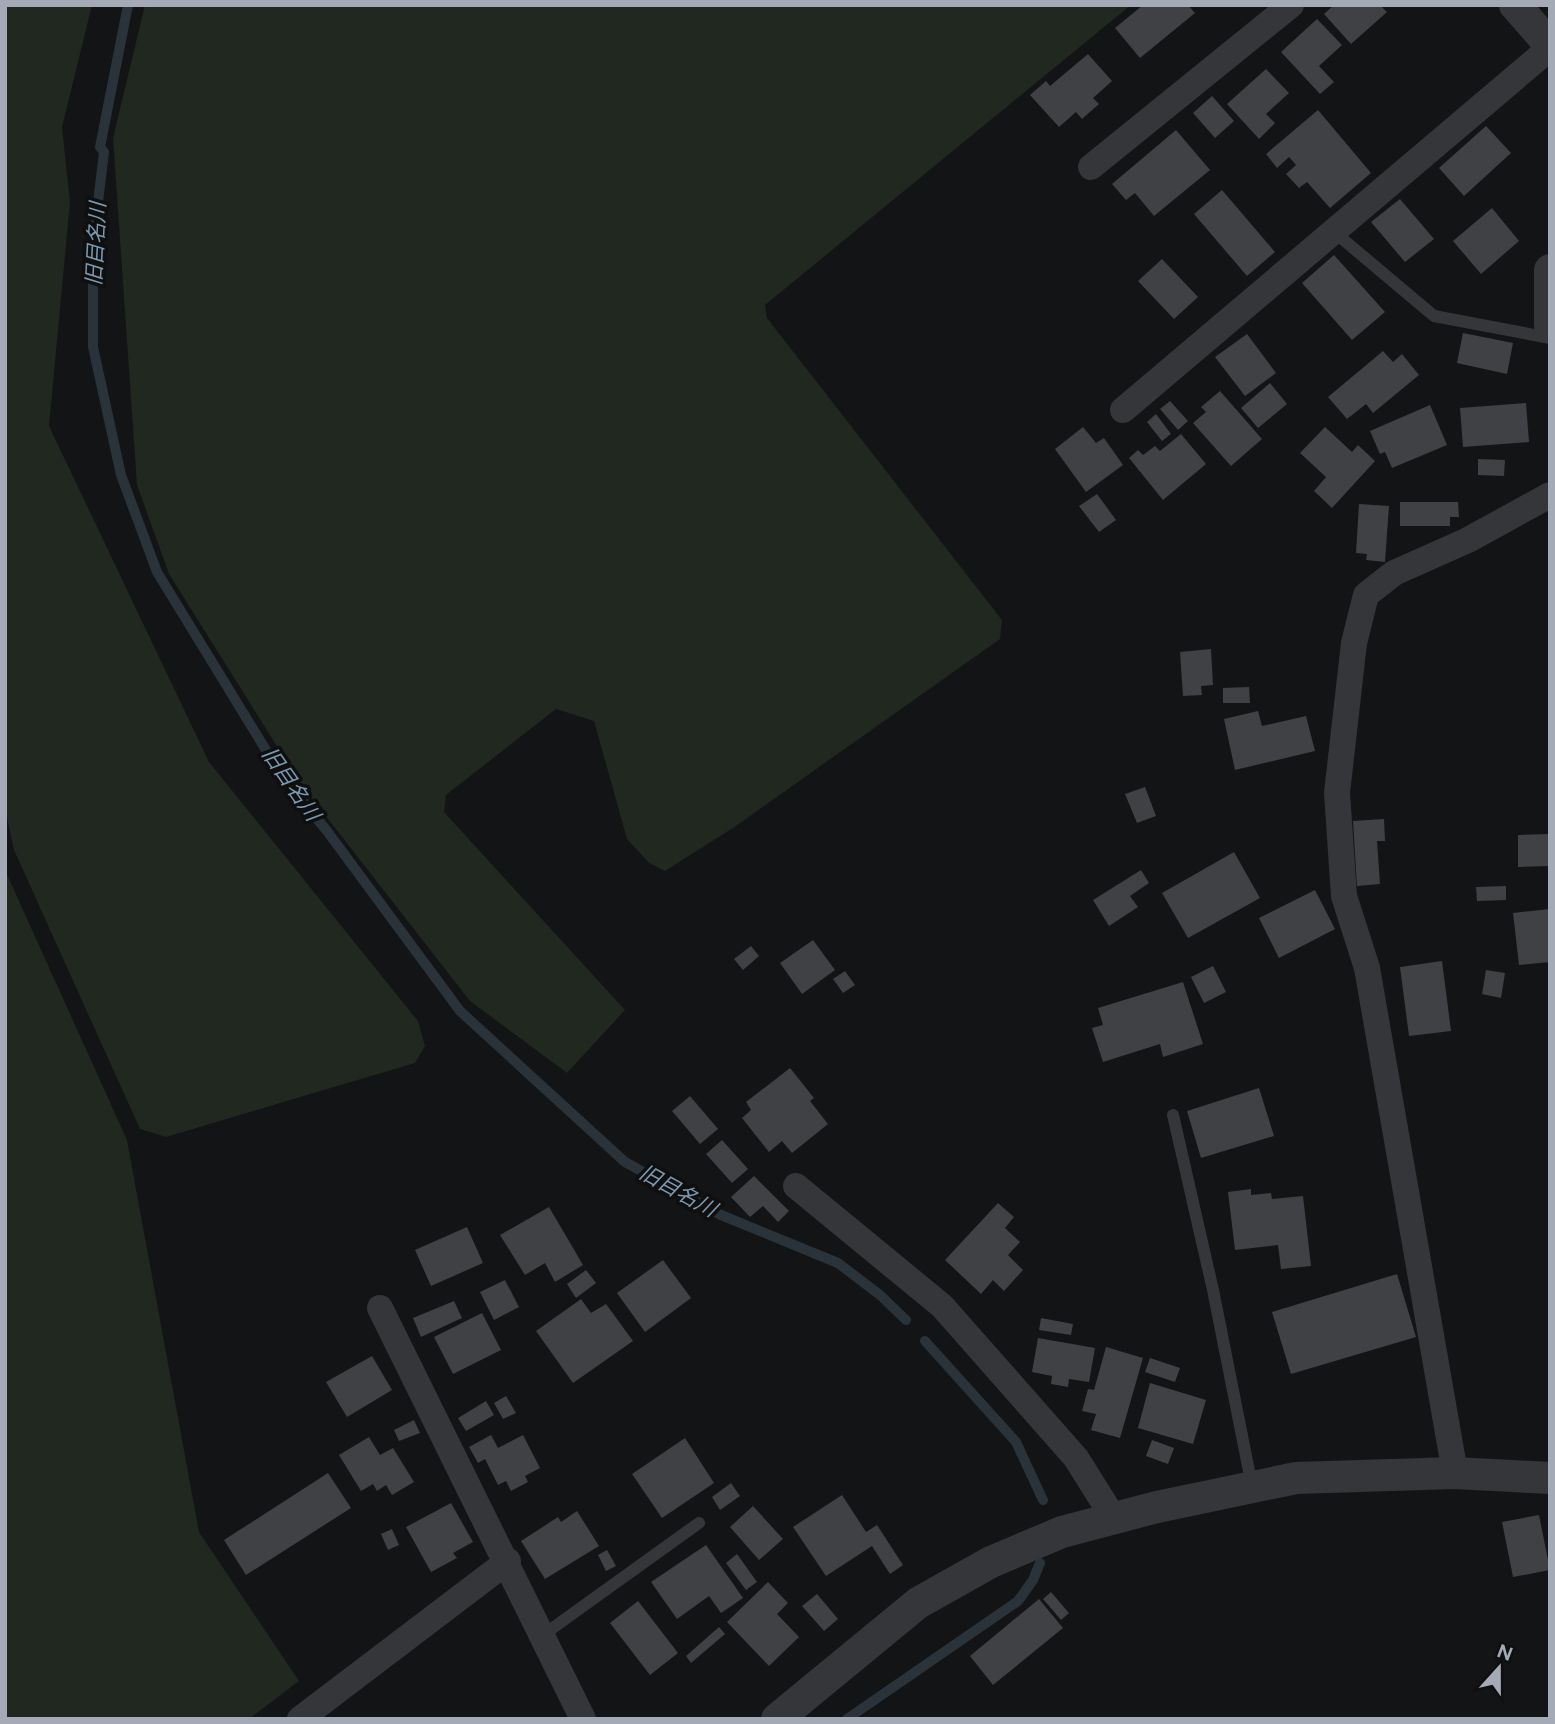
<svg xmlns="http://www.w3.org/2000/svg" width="1555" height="1724" viewBox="0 0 1555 1724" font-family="Figtree,'Noto Sans JP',sans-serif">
  <rect width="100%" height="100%" fill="#131415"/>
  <!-- green -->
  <path fill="#202820" d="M5 5H92L62 127 70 202 49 426 209 762 418 1021 425 1046 415 1063 166 1137 140 1129 14 850 5 808Z
    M145 5H1131L765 305 767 318 1002 620 1000 639 733 828 665 871 649 863 627 839 594 721 556 709 446 795 444 812 625 1010 567 1073 470 1001 300 783 169 574 137 485 113 138Z
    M5 870 127 1140 199 1532 299 1681 249 1719H5Z"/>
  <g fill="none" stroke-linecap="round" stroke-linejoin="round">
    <!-- stream -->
    <path stroke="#2a3339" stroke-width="10" d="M128 5 100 147 104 152 93 244V347L121 475 157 572 280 773 327 831 460 1011 625 1162 721 1215 838 1263 880 1295 906 1320
      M925 1341 1016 1442 1043 1500
      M847 1719 1018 1601 1033 1580 1040 1563"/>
  </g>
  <!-- building -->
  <path fill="#3f4145" d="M1143 5H1188L1195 13 1140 58 1115 28Z
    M1334 5H1380L1387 12 1351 44 1324 14Z
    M1317 19 1342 45 1319 66 1334 82 1320 94 1281 52Z
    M1088 54 1112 81 1093 98 1099 104 1082 119 1076 112 1059 127 1030 95 1046 81 1050 86Z
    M1266 69 1289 93 1266 114 1275 123 1259 139 1227 104Z
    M1212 96 1234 121 1215 138 1193 113Z
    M1318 110 1371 173 1330 208 1307 182 1299 188 1286 174 1296 165 1289 157 1277 168 1266 154Z
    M1486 126 1511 153 1464 196 1439 168Z
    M1176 130 1210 170 1154 216 1135 193 1126 200 1112 184Z
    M1222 190 1275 252 1247 276 1194 214Z
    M1400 199 1434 239 1405 262 1371 222Z
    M1492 208 1519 241 1481 274 1453 241Z
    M1334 255 1385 312 1352 340 1302 283Z
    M1162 259 1198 297 1174 319 1138 281Z
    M1463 333 1513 343 1507 374 1457 363Z
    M1247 334 1276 373 1245 396 1215 357Z
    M1383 351 1393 362 1402 354 1419 375 1373 413 1366 404 1347 419 1328 397Z
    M1270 383 1287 404 1258 428 1241 408Z
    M1220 391 1262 439 1231 466 1193 423 1206 412 1201 407Z
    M1170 401 1188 421 1178 430 1160 409Z
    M1526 403 1529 442 1463 447 1460 408Z
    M1430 405 1447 445 1392 468 1385 452 1380 454 1370 431Z
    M1156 414 1171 434 1162 441 1147 422Z
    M1083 427 1096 443 1104 438 1123 465 1086 492 1055 449Z
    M1325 427 1352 452 1358 445 1375 461 1332 508 1314 491 1326 477 1300 453Z
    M1181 434 1206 464 1163 500 1129 458 1138 450 1143 455 1155 446 1160 451Z
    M1478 459 1505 460 1504 476 1478 475Z
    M1097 494 1116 520 1099 532 1079 506Z
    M1400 502H1458L1459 517H1450V526H1400Z
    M1359 504 1389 506 1385 562 1366 560 1367 554 1356 553Z
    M1211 649 1213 685 1201 686 1202 695 1183 696 1180 652Z
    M1249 687 1250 703H1223V688Z
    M1258 711 1262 726 1306 716 1315 751 1235 770 1224 719Z
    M1145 787 1156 816 1137 823 1125 794Z
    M1384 819 1385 841H1377L1380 884 1357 886 1353 821Z
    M1550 834V866L1518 867V835Z
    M1234 852 1260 898 1188 938 1162 893Z
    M1141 870 1149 883 1130 896 1138 907 1109 926 1093 900Z
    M1506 886V900L1477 901 1476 887Z
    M1315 890 1335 929 1279 958 1259 918Z
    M1550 909V962L1519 965 1513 913Z
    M813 940 835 970 802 994 780 963Z
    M751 946 759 956 743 970 734 959Z
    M1442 961 1451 1031 1409 1036 1400 967Z
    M1213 966 1226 992 1204 1003 1191 977Z
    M1486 970 1505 973 1501 998 1482 994Z
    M845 971 855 985 843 993 833 979Z
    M1183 982 1203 1044 1163 1057 1160 1044 1103 1062 1092 1028 1103 1025 1098 1008Z
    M790 1068 814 1098 810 1101 828 1124 792 1153 782 1141 769 1152 742 1118 751 1110 746 1102Z
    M1259 1088 1274 1136 1201 1158 1187 1111Z
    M690 1096 718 1129 700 1144 672 1111Z
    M722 1140 748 1169 732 1183 706 1154Z
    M754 1176 789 1211 778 1222 763 1206 750 1217 731 1197Z
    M1251 1189V1195L1271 1193 1272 1199 1303 1196 1311 1266 1281 1269 1278 1245 1235 1250 1228 1192Z
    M998 1203 1014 1217 1005 1228 1020 1242 1008 1255 1023 1270 1004 1291 993 1280 981 1294 945 1260Z
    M549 1207 583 1265 555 1282 545 1263 525 1275 500 1235Z
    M467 1227 483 1263 431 1286 415 1250Z
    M663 1260 691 1298 645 1332 617 1293Z
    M586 1270 596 1283 576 1298 567 1284Z
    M1397 1274 1416 1337 1291 1374 1272 1312Z
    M505 1280 519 1307 494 1320 480 1292Z
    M581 1299 591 1313 606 1304 633 1341 573 1383 536 1331Z
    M454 1301 462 1318 421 1337 413 1318Z
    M482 1313 501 1350 453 1374 434 1337Z
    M1041 1318 1073 1324 1071 1335 1039 1330Z
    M1038 1338 1095 1348 1089 1382 1069 1379 1068 1387 1051 1384 1052 1376 1032 1372Z
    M1106 1347 1143 1358 1120 1438 1091 1430 1096 1414 1082 1411 1088 1389 1094 1390Z
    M372 1356 392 1390 347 1417 326 1382Z
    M1150 1358 1180 1368 1175 1382 1145 1372Z
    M1150 1383 1206 1400 1193 1444 1138 1428Z
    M506 1396 516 1413 503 1419 494 1403Z
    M486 1401 494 1415 466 1431 458 1418Z
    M414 1420 420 1433 399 1441 394 1430Z
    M491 1435 498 1448 523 1435 540 1468 525 1476 528 1482 511 1491 506 1481 498 1485 485 1459 478 1463 469 1447Z
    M369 1437 380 1455 393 1448 414 1482 392 1495 386 1485 377 1491 373 1484 361 1491 339 1455Z
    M685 1438 714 1483 662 1518 632 1474Z
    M1152 1440 1174 1448 1168 1464 1146 1456Z
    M328 1473 351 1508 246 1575 224 1540Z
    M731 1483 740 1496 720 1510 712 1497Z
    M842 1495 866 1532 877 1525 903 1565 890 1574 872 1546 826 1576 793 1527Z
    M451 1503 473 1542 453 1553 457 1558 431 1572 406 1527Z
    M753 1506 783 1539 759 1560 730 1527Z
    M577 1511 599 1546 545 1579 521 1541 558 1517 561 1522Z
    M1539 1515 1550 1570 1513 1577 1502 1522Z
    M392 1529 399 1545 388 1550 381 1534Z
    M706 1545 743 1598 721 1613 709 1596 677 1619 651 1582Z
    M607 1550 616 1566 606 1571 598 1555Z
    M737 1554 757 1582 746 1590 726 1563Z
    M768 1582 788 1603 777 1614 799 1637 769 1666 727 1622Z
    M1051 1592 1069 1613 1061 1620 1043 1599Z
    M817 1594 838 1619 824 1631 802 1606Z
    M1039 1599 1063 1628 993 1685 970 1656Z
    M638 1601 678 1653 650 1675 610 1623Z
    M719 1627 725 1634 691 1663 686 1656Z"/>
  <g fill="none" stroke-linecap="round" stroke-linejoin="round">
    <!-- service -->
    <path stroke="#34363a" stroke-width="12" d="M1333 231 1434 316 1550 338
      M1173 1115 1213 1290 1252 1486
      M543 1635 699 1523"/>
    <!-- minor -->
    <path stroke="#34363a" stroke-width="26" d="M1091 167 1291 5
      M1123 410 1550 48
      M796 1186 942 1306 1076 1458 1113 1517
      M380 1308 583 1719
      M1455 1473 1367 968 1344 896 1337 793 1354 643 1366 595 1394 573 1468 540 1550 495
      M300 1719 508 1561"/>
    <!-- tertiary -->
    <path stroke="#34363a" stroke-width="32" d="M1515 5 1550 45
      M1550 270V325
      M777 1719 918 1603 991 1562 1062 1532 1157 1507 1296 1478 1455 1473 1550 1478"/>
  </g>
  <g text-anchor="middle" stroke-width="7" stroke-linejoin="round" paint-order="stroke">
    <!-- water labels -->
    <g font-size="21" font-style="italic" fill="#7b9ab2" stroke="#0f0f10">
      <text transform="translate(96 244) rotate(-87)" y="7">旧目名川</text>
      <text transform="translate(291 784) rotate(55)" y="7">旧目名川</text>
      <text transform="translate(678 1191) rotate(29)" y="7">旧目名川</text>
    </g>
  </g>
  <!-- border -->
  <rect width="1555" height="1724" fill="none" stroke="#a5abb6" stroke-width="14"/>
  <!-- north arrow -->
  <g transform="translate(1499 1668) rotate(21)" stroke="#0f0f10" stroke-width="5" paint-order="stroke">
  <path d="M0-5L12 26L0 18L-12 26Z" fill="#a5abb6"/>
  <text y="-10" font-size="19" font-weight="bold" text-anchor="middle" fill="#a5abb6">N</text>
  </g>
</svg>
